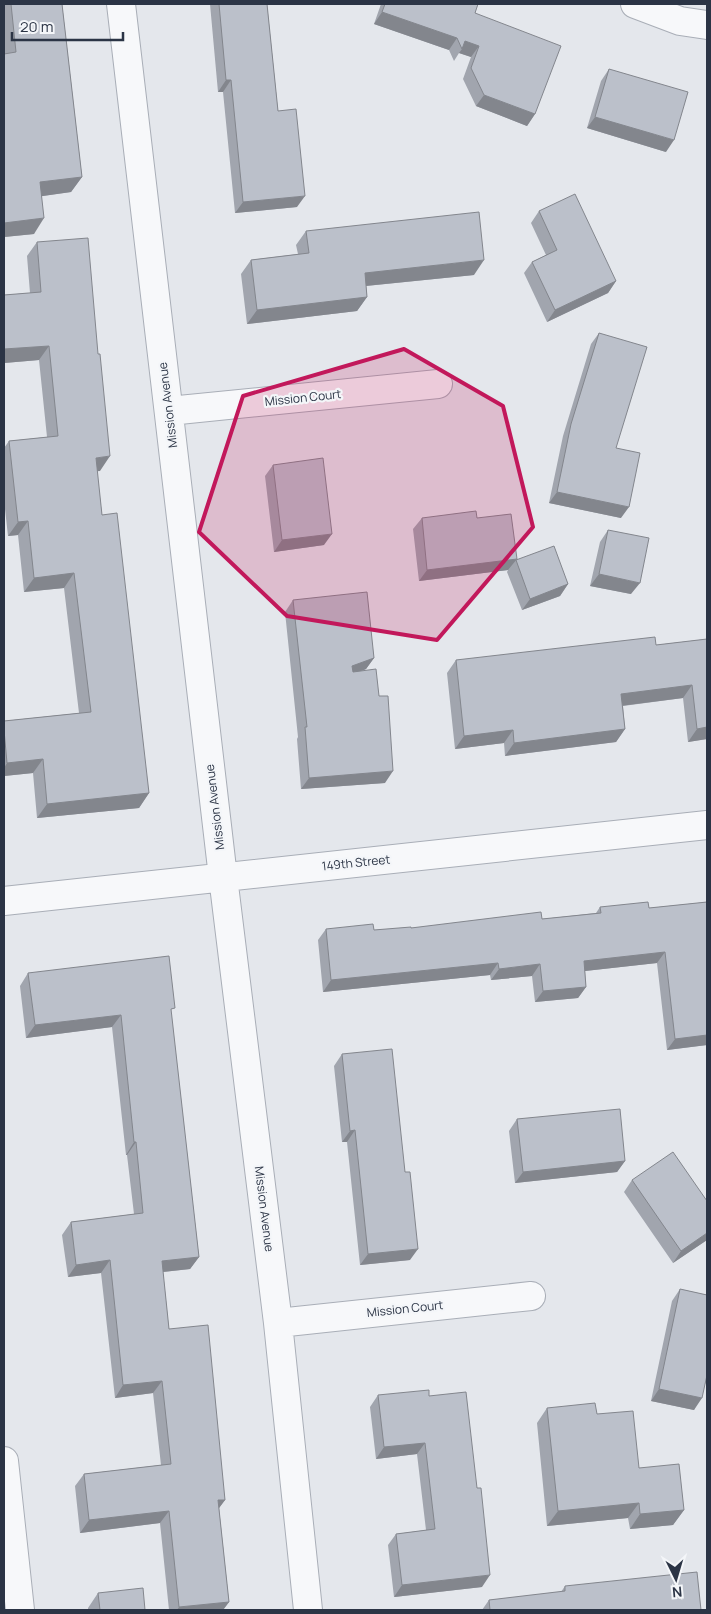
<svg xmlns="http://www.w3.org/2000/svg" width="711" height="1614" viewBox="0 0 711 1614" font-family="Manrope,sans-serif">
  <rect width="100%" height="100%" fill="#e4e7ec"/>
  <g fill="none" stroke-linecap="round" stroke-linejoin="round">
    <defs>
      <path id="street" d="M121 4 223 877 278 1323 308 1610
        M635 4 680 21 707 25
        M169 411 438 384
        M4 901 707 825
        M278 1323 531 1296
        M4 1461 20 1610"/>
    </defs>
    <!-- street casing -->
    <use href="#street" stroke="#a9aeb7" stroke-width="30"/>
    <!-- street -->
    <use href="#street" stroke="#f7f8fa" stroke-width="28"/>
  </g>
  <!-- wall -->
  <path fill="#a1a5ae" d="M4 4H62L82 177 71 192 42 196 34 234 4 237Z
    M210 4H267L278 111 297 207 235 213 223 92H218Z
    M381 4H478L475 13 535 114 527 126 476 106 463 79 471 57 459 53 454 61 449 50 374 24Z
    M609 69 666 152 587 128 601 81Z
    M539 211 616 281 608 293 547 322 524 273 532 262 546 255 531 223Z
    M306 231 474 275 366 286 367 297 357 311 247 324 241 274 251 260 298 254 296 245Z
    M37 242 100 471H97L102 515 149 793 139 808 37 818 33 773 4 776V721L79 713 64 588 24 592 18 535 8 536 4 500V448L9 441 47 437 39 360 4 363V295L30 293 27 256Z
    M599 333 616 448 621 518 549 503 563 436 591 344Z
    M273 465 324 545 274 552 265 476Z
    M422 518H477L517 559 516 560 568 584 560 596 522 610 507 572 508 570 419 581 413 529Z
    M608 530 631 594 590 586 600 542Z
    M293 600 374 658 366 669 362 671 385 783 301 789 297 739 298 737 285 612Z
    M707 639V739L688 742 683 698 623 706 625 729 616 742 505 756 504 743 455 749 447 673 456 660 656 645Z
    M707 902V1045L667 1050 657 963 585 971 586 987 578 998 535 1002 532 976 491 980 490 975 323 992 318 940 326 929 374 930 411 928 542 919 596 913 600 907 649 908Z
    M28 973 171 1013 199 1257 190 1269 163 1272 169 1329 225 1500 219 1508 229 1602 223 1610H169L160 1523 80 1533 75 1486 84 1474 161 1465 153 1393 115 1398 101 1273 68 1277 62 1235 71 1222 134 1214 127 1155H126L112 1027 26 1038 20 986Z
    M342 1054 405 1172 410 1260 360 1265 347 1142H342L334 1066Z
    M517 1119 625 1161 617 1172 515 1183 509 1131Z
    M632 1180 707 1240 673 1263 624 1192Z
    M680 1289 707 1295V1383L706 1382 694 1410 651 1401 672 1301Z
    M378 1395 429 1396 482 1587 394 1597 388 1545 396 1534 426 1530 417 1454 376 1459 370 1407Z
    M547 1408 597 1414 639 1468 684 1510 673 1525 630 1529 628 1518 547 1526 537 1423Z
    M565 1586 701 1610H482L489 1600 561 1592Z
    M98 1593 145 1610H88V1608Z"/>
  <!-- shaded-wall -->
  <path fill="#83868d" d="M382 12 457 38 449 50 374 24Z
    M465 41 479 46 471 57 459 53 462 49Z
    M226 80H231L223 92H218Z
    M484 95 535 114 527 126 476 106Z
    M595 117 674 140 666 152 587 128Z
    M82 177 71 192 29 198 40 182Z
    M305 196 297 207 235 213 243 202Z
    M44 218 34 234 4 237V223Z
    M484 260 474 275 355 287 365 273Z
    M616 281 608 293 547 322 555 310Z
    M367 297 357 311 247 324 257 310Z
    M49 346 39 360 4 363V349Z
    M110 456 100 471 86 472 96 458Z
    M557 492 629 507 621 518 549 503Z
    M28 521 18 535 8 536 18 522Z
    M332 534 324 545 274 552 282 540Z
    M517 559 508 570 419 581 427 570Z
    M74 573 64 588 24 592 34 578Z
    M599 574 640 583 631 594 590 586Z
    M568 584 560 596 522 610 530 599Z
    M374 658 366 669 344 678 352 666Z
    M692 685 683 698 612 707 621 694Z
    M707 727V739L688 742 697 729Z
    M625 729 616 742 505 756 514 743Z
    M513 730 504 743 455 749 464 736Z
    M43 759 33 773 4 776V768L7 763Z
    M393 771 385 783 301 789 309 778Z
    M149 793 139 808 37 818 47 804Z
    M665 952 657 963 576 972 584 961Z
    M498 963 490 975 323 992 331 980Z
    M540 964 532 976 491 980 499 969Z
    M586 987 578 998 535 1002 543 991Z
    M121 1015 112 1027 26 1038 35 1025Z
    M707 1035V1045L667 1050 675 1039Z
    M355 1130 347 1142H342L350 1131Z
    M134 1142H136L127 1155H126Z
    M625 1161 617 1172 515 1183 523 1172Z
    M707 1233V1240L673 1263 681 1251Z
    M418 1249 410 1260 360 1265 368 1254Z
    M199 1257 190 1269 153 1273 162 1261Z
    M110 1260 101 1273 68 1277 76 1265Z
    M162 1381 153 1393 115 1398 123 1385Z
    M659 1389 702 1398 694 1410 651 1401Z
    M425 1443 417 1454 376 1459 384 1447Z
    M218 1500H225L216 1512Z
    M639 1503 628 1518 547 1526 558 1511Z
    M684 1510 673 1525 630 1529 640 1514Z
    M169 1511 160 1523 80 1533 89 1520Z
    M490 1575 482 1587 394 1597 402 1585Z
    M229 1602 223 1610H177L179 1607Z"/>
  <!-- building -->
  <path fill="#bbc0ca" stroke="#83868d" d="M11 4H62L82 177 40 182 44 218 4 223V54L16 52Z
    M219 4H267L278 111 296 109 305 196 243 202 231 80H226Z
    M385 4H478L475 13 561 46 535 114 484 95 471 68 479 46 465 41 462 49 457 38 382 12Z
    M609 69 688 92 674 140 595 117Z
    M575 194 616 281 555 310 532 262 557 250 539 211Z
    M479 212 484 260 365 273 367 297 257 310 251 260 309 253 306 231Z
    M88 238 98 354H100L110 456 96 458 102 515 117 513 149 793 47 804 43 759 7 763 4 730V721L91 712 74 573 34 578 28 521 18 522 9 441 58 436 49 346 4 349V295L41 292 37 242Z
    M599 333 647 347 616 448 640 453 629 507 557 492 571 424Z
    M323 458 332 534 282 540 273 465Z
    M476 511 477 518 511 514 517 559 427 570 422 518Z
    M608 530 649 538 640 583 599 574Z
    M554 546 568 584 530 599 516 560Z
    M367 592 374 658 352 666 353 672 376 669 379 696H388L393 771 309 778 305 727H307L293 600Z
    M655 637 656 645 707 639V727L697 729 692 685 621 694 625 729 514 743 513 730 464 736 456 660Z
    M648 902 649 908 707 902V1035L675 1039 665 952 584 961 586 987 543 991 540 964 499 969 498 963 331 980 326 929 373 924 374 930 411 927V928L541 912 542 919 601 913 600 907Z
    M169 956 175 1008 171 1009 199 1257 162 1261 169 1329 208 1325 225 1500H218L229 1602 179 1607 169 1511 89 1520 84 1474 171 1464 162 1381 123 1385 110 1260 76 1265 71 1222 143 1213 136 1142H134L121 1015 35 1025 28 973Z
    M392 1049 405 1172H410L418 1249 368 1254 355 1130 350 1131 342 1054Z
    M620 1109 625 1161 523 1172 517 1119Z
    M673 1152 707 1201V1233L681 1251 632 1180Z
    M680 1289 707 1295V1375L702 1398 659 1389Z
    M429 1390V1396L466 1392 477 1488H481L490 1575 402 1585 396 1534 435 1529 425 1443 384 1447 378 1395Z
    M595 1403 597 1414 633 1411 639 1468 679 1464 684 1510 640 1514 639 1503 558 1511 547 1408Z
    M697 1572 701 1610H490L489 1600 565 1591V1586Z
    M143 1588 145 1610H100L98 1593Z"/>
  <!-- marked area -->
  <path fill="#c2185b" fill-opacity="0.2" stroke="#c2185b" stroke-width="4" stroke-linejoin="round" d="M404 349 503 406 533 527 437 640 287 616 199 532 243 396Z"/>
  <g text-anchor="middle" stroke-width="4.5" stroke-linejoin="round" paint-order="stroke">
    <!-- street labels -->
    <g font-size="12" fill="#2b3445" stroke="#f4f6f9">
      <text transform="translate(303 398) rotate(-6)" y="4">Mission Court</text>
      <text transform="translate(168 405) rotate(-97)" y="4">Mission Avenue</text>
      <text transform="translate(215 807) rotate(-97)" y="4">Mission Avenue</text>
      <text transform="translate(356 863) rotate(-6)" y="4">149th Street</text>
      <text transform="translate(264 1209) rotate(83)" y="4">Mission Avenue</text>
      <text transform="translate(405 1309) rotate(-6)" y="4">Mission Court</text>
    </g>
  </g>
  <!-- border -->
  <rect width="711" height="1614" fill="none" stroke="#2b3445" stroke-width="10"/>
  <!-- north arrow -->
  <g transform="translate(676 1579) rotate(175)" stroke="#f4f6f9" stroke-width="4" paint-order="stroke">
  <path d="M0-4L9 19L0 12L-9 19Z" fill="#2b3445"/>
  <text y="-8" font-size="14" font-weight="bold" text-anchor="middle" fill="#2b3445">N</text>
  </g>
  <!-- scale -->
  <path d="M12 32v8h111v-8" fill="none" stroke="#2b3445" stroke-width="2.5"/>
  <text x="20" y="32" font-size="15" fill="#2b3445" stroke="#f4f6f9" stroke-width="4" paint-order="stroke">20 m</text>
</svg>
